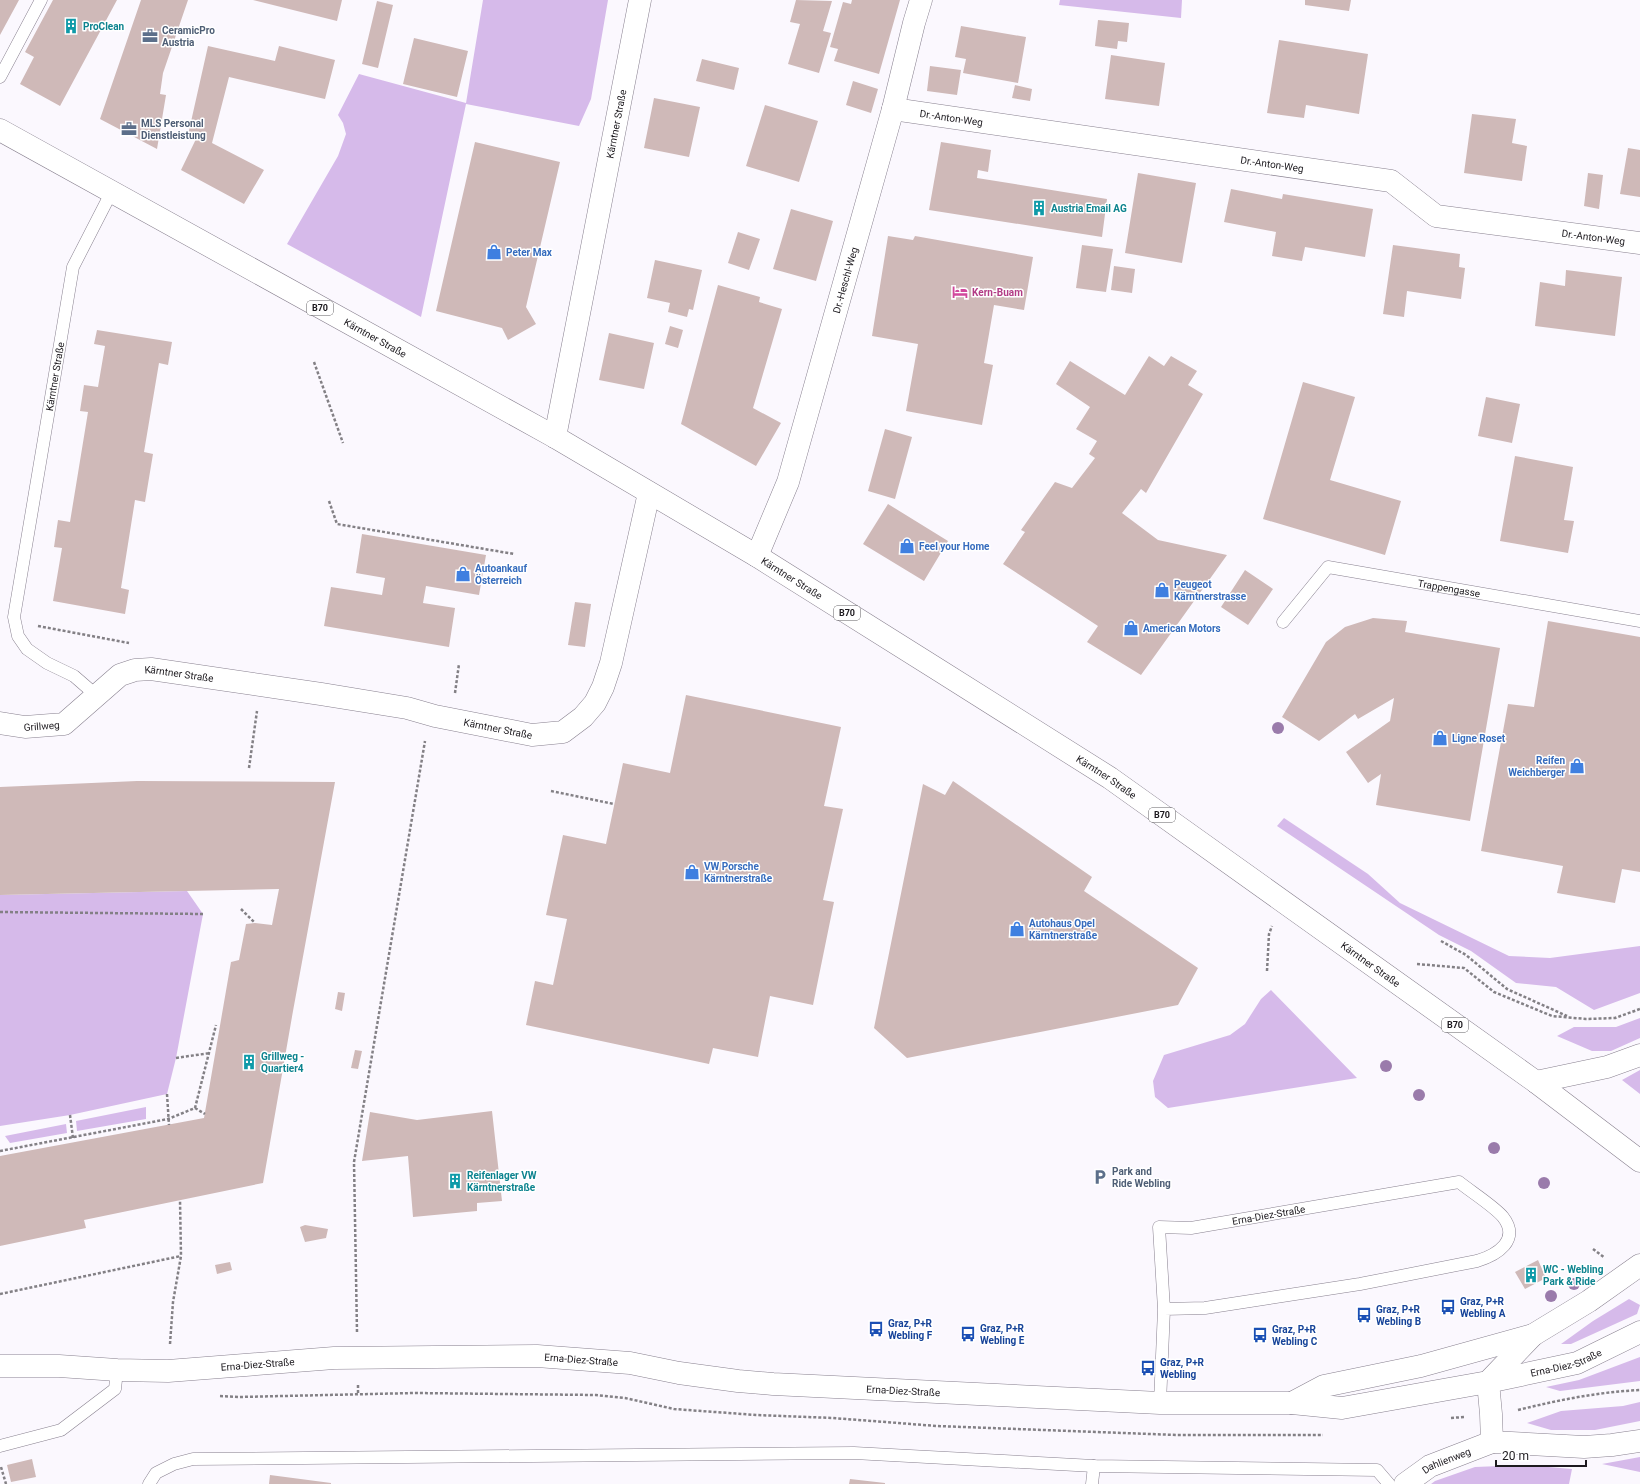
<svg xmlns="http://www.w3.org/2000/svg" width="1640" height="1484" viewBox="0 0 1640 1484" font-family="Roboto,sans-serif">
  <rect width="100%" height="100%" fill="#fbf8fe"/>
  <!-- green -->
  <path fill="#d6baea" d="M483 0H608L591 99 579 126 466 104 421 317 287 244 338 156 346 134 343 123 338 115 359 74 466 103Z
    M1060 0H1182L1181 18 1059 5Z
    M1284 818 1368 874 1400 903 1509 956 1550 958 1640 946V993L1594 1010 1556 987 1516 983 1471 951 1439 935 1277 826Z
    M187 891 203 914 176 1058 167 1094 70 1115 0 1126V895Z
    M1271 990 1357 1078 1168 1108 1155 1097 1153 1081 1164 1055 1230 1035 1245 1024 1261 999Z
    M1640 1018V1038L1611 1051H1592L1557 1036 1574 1027H1616Z
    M1640 1070V1094L1622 1080Z
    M146 1107V1119L77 1131 76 1121Z
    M66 1124 67 1133 10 1143 5 1136Z
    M1629 1299 1640 1305 1637 1314 1571 1344H1561L1593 1321Z
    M1640 1357V1381L1560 1391 1546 1387 1579 1380Z
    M1640 1402V1421L1595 1430H1551L1527 1423 1561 1411 1623 1406Z
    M1640 1457V1472L1602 1464Z
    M1525 1465 1572 1469 1569 1484H1431L1435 1481 1475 1467Z"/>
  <!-- building -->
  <path fill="#cfb9b8" d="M0 0H19L0 35Z
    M53 0H117L60 106 20 84 34 57 25 52Z
    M141 0H188L163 73 160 94 166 95 157 149 100 119Z
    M253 0H342L337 21Z
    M796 0 832 1 823 31 831 33 819 73 788 64 800 24 790 22Z
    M852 0H900L879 74 834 61 838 49 830 47 843 2 851 4Z
    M1305 0H1351L1349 11 1305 5Z
    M377 1 393 5 378 68 362 64Z
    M1098 20 1129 23 1127 42 1118 41 1117 49 1095 46Z
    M961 26 1026 37 1018 83 963 73 966 59 955 57Z
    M414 38 468 51 457 97 403 84Z
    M1279 40 1368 54 1359 114 1306 105 1304 118 1267 113Z
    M208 46 275 61 279 46 335 60 325 99 229 77 212 143 264 170 244 204 181 170 196 139 188 135Z
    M1111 55 1165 63 1159 106 1105 99Z
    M702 59 739 68 734 90 696 81Z
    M930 66 961 70 957 95 927 91Z
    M853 81 878 89 871 113 846 105Z
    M1015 85 1032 89 1030 101 1012 98Z
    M654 98 700 107 689 157 644 148Z
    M765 105 818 121 799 182 746 166Z
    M1472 114 1516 119 1512 143 1527 146 1522 181 1464 173Z
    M475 142 560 162 526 307 536 324 508 340 502 328 436 311Z
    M941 142 991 150 988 172 978 170 977 178 1107 199 1102 237 929 210Z
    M1628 148 1640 150V197L1620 194Z
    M1138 173 1196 183 1182 263 1125 253Z
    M1588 173 1603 175 1599 209 1584 206Z
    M1231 189 1282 199 1283 194 1373 209 1365 257 1305 247 1302 261 1272 256 1276 232 1224 222Z
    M791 209 833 221 816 281 773 269Z
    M738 232 760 239 749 270 728 263Z
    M888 236 913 240 915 236 1033 257 1024 310 994 305 984 363 993 365 982 425 906 411 918 344 872 336Z
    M1082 245 1113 249 1106 292 1076 288Z
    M1393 245 1460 254 1459 267 1465 268 1461 299 1407 291 1404 317 1383 314Z
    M655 260 702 270 693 310 689 309 687 317 668 312 670 303 647 298Z
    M1114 266 1135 269 1132 293 1111 290Z
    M1566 270 1622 277 1615 336 1535 326 1540 282 1565 286Z
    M718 285 760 297 759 302 782 309 753 408 781 423 756 466 681 424Z
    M670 326 683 330 678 348 665 344Z
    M97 330 172 342 168 365 159 363 144 452 153 454 145 502 135 500 121 588 129 590 125 614 53 601 62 548 54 547 58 520 70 522 88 412 80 411 84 385 98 387 105 346 94 344Z
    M609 333 654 343 644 389 599 380Z
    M1149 356 1164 366 1171 356 1197 371 1188 385 1203 394 1146 493 1141 489 1122 513 1158 540 1227 555 1141 675 1087 642 1098 626 1003 564 1025 532 1021 530 1055 482 1072 488 1095 458 1089 454 1097 441 1076 429 1090 407 1056 384 1070 361 1125 395Z
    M1303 382 1355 397 1330 480 1401 501 1385 555 1263 519Z
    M1486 397 1520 404 1512 443 1478 436Z
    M885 429 912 437 895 499 868 491Z
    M1515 456 1573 467 1564 520 1574 521 1568 553 1500 541Z
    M888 504 948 541 924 581 863 544Z
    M362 534 486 555 479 595 426 586 423 603 455 608 449 647 324 626 331 587 382 595 385 578 356 573Z
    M1245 570 1273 589 1248 625 1221 607Z
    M575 602 591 604 585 647 568 645Z
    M1373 618 1407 621 1405 632 1500 648 1470 821 1376 805 1381 774 1368 783 1346 752 1390 721 1394 698 1358 719 1355 714 1319 741 1282 717 1326 642 1345 627Z
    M1548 621 1640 637V872L1622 869 1615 903 1557 893 1563 866 1481 851 1508 704 1534 707Z
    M686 695 841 727 824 806 843 809 823 900 834 902 813 1005 770 996 758 1057 713 1048 709 1064 526 1025 535 981 553 985 567 919 546 915 563 835 606 844 623 763 670 773Z
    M137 781 335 782 293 1011 263 1183 84 1220 86 1228 0 1246V1156L204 1118 231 962 239 960 246 924 255 923 272 925 279 889 0 895V787Z
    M953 781 1092 877 1084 891 1198 968 1178 1005 907 1058 874 1028 923 784 945 795Z
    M338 992 345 993 342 1011 335 1009Z
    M355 1050 362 1051 358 1069 351 1068Z
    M492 1111 502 1201 477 1203V1211L413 1217 408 1156 362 1161 370 1112 417 1120Z
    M305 1225 328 1229 326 1238 305 1242 300 1227Z
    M1538 1260 1546 1278 1525 1289 1515 1272Z
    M230 1262 232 1270 217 1274 215 1265Z
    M32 1459 36 1477 11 1482 7 1465Z
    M270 1475 331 1483V1484H269Z
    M850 1479 885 1483V1484H849Z"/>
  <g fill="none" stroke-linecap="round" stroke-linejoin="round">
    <defs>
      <g id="lane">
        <path d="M0 77 41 0"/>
        <path id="s1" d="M1283 622 1328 567 1640 621"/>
        <path id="s2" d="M97 696 74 676 47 663 27 649 18 636 14 617 73 267 111 193"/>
        <path id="s3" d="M1160 1403 1164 1309 1159 1227 1191 1228 1459 1182C1470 1191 1495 1207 1503 1217 1521 1240 1497 1255 1477 1261L1360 1284 1205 1308 1164 1309"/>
        <path d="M0 1446 61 1430 115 1389 117 1370"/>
        <path d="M149 1484 156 1473 174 1464 193 1459 854 1453 1094 1466 1377 1470 1389 1484"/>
        <path d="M1092 1484 1094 1466"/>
      </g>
      <g id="street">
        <path id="s4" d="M893 109 1391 181 1436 216 1640 243"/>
        <path id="s5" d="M555 437 640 0"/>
        <path id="s6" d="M757 556 788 482 893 109 914 23 921 0"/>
        <path id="s7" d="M0 723 25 727 64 724 120 675 135 670 151 669 321 694 407 708 435 716 532 735 563 732 583 717 595 703 603 687 611 663 649 493"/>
        <path id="s8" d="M0 1366H59L117 1370 168 1371 334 1358 537 1356 630 1363 679 1373 738 1381 773 1384 1160 1403H1292L1342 1408 1488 1382 1577 1363 1640 1332"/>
        <path d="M1488 1382 1491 1414 1492 1442 1584 1447 1612 1445 1640 1441"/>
        <path d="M1488 1382 1533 1335 1589 1301 1640 1265"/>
        <path d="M1292 1403 1324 1386 1421 1366 1533 1335"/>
        <path id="s9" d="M1405 1484 1430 1466 1492 1442"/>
      </g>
      <g id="primary">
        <path id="s10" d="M0 130 555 437 757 556 937 669 1110 778 1536 1082 1640 1161"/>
        <path d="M1536 1082 1607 1067 1640 1055"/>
      </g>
    </defs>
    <!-- lane casing -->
    <use href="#lane" stroke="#88808f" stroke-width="13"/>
    <!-- street casing -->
    <use href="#street" stroke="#88808f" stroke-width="23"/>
    <!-- primary casing -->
    <use href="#primary" stroke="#88808f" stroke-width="23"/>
    <!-- path -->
    <path stroke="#838085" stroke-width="2.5" stroke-dasharray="3 2" stroke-linecap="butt" d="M314 362 343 443
      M329 501 337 524 514 554
      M38 626 129 643
      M455 693 459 664
      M249 768 257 711
      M551 791 614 804
      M241 909 255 923
      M0 912 203 914
      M1441 941 1466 955 1507 989 1567 1016
      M1417 964 1464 968 1494 992 1552 1016 1586 1019 1615 1018 1640 1009
      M1267 971 1269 934 1272 926
      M176 1058 210 1053
      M167 1094 169 1125
      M195 1108 205 1114
      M70 1115 73 1138
      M0 1151 168 1119 195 1108 216 1025
      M1593 1249 1605 1258
      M0 1294 181 1256
      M357 1332 354 1162 425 741
      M170 1344 173 1302 181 1256 180 1200
      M358 1385V1395
      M220 1396 239 1397 415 1393 596 1395 625 1398 674 1409 756 1415 833 1418 937 1426 1177 1435H1323
      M1518 1410C1559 1400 1598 1392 1640 1390
      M1451 1418 1464 1417
      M1 1467 6 1484"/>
    <!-- lane -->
    <use href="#lane" stroke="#fff" stroke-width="12"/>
    <!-- street -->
    <use href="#street" stroke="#fff" stroke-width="22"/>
    <!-- primary -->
    <use href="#primary" stroke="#fff" stroke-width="22"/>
  </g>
  <!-- trees -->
  <g fill="#9a7bab">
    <circle cx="1278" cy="728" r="6"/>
    <circle cx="1386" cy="1066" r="6"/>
    <circle cx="1419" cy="1095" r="6"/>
    <circle cx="1494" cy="1148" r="6"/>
    <circle cx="1544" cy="1183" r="6"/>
    <circle cx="1574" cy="1284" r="6"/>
    <circle cx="1551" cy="1296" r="6"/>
  </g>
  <!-- icons -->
  <defs>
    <symbol id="building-bare" viewBox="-9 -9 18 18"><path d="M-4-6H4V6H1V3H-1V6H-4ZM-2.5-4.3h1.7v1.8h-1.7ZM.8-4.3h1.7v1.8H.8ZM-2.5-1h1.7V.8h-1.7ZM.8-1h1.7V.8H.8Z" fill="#0f9aa8" stroke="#fff" stroke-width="2.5" paint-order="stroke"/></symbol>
    <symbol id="office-bare" viewBox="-9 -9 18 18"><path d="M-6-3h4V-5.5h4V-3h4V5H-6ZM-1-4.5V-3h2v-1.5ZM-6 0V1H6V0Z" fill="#5c6f8a" stroke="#fff" stroke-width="2.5" paint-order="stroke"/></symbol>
    <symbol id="shop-bare" viewBox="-9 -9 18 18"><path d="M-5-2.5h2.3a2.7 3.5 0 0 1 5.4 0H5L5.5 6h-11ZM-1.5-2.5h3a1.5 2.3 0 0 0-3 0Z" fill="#3f7fe0" stroke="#fff" stroke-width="2.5" paint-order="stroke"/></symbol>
    <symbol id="hotel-bare" viewBox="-9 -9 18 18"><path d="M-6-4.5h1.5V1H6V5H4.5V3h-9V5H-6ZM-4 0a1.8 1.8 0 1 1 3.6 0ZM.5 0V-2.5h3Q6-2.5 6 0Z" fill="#d1479c" stroke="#fff" stroke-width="2.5" paint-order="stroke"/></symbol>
    <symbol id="parking-bare" viewBox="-9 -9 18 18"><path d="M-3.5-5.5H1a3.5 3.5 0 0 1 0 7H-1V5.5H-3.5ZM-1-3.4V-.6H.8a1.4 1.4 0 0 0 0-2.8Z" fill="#5c6f8a" stroke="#fff" stroke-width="2.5" paint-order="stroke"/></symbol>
    <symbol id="bus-bare" viewBox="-9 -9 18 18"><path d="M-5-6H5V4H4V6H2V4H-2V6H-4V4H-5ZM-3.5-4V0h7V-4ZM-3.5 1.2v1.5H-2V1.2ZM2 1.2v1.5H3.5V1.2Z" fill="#1a4fb4" stroke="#fff" stroke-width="2.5" paint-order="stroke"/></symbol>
  </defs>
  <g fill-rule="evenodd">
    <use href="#building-bare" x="60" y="15" width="22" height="22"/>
    <use href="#office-bare" x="139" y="25" width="22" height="22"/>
    <use href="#office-bare" x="118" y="118" width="22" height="22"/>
    <use href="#building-bare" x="1028" y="197" width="22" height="22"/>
    <use href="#shop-bare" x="483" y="241" width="22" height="22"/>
    <use href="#hotel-bare" x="949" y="281" width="22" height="22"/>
    <use href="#shop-bare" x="896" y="535" width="22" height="22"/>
    <use href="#shop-bare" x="452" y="563" width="22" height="22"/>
    <use href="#shop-bare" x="1151" y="579" width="22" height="22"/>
    <use href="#shop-bare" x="1120" y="617" width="22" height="22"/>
    <use href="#shop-bare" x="1429" y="727" width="22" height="22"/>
    <use href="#shop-bare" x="1566" y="755" width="22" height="22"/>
    <use href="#shop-bare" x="681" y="861" width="22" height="22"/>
    <use href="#shop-bare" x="1006" y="918" width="22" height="22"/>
    <use href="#building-bare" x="238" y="1051" width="22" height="22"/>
    <use href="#parking-bare" x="1089" y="1166" width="22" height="22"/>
    <use href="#building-bare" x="444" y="1170" width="22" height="22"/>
    <use href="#building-bare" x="1520" y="1264" width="22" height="22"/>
    <use href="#bus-bare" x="1437" y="1296" width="22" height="22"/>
    <use href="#bus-bare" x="1353" y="1304" width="22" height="22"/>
    <use href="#bus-bare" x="865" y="1318" width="22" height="22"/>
    <use href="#bus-bare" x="957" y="1323" width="22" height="22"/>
    <use href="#bus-bare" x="1249" y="1324" width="22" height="22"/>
    <use href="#bus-bare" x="1137" y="1357" width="22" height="22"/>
  </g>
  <g text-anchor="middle" stroke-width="3" stroke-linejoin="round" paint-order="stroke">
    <!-- shield labels -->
    <g fill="#fff" stroke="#615f62" stroke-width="1">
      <rect x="307" y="301" width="26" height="14" rx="3"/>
      <rect x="834" y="606" width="26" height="14" rx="3"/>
      <rect x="1149" y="808" width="26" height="14" rx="3"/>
      <rect x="1442" y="1018" width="26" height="14" rx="3"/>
    </g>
    <g font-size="9" font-weight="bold" fill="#1d1a1f">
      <text x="320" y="311">B70</text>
      <text x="847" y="616">B70</text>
      <text x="1162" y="818">B70</text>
      <text x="1455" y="1028">B70</text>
    </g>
    <!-- culture labels -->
    <g font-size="10" font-weight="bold" fill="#0d838f" stroke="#fff" text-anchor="start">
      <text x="83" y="30">ProClean</text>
      <text x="1051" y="212">Austria Email AG</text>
      <text x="261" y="1060">Grillweg -<tspan x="261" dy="12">Quartier4</tspan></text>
      <text x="467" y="1179">Reifenlager VW<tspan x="467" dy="12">Kärntnerstraße</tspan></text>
      <text x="1543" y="1273">WC - Webling<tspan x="1543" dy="12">Park &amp; Ride</tspan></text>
    </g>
    <!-- service labels -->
    <g font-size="10" font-weight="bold" fill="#4e5e75" stroke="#fff" text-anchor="start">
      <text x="162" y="34">CeramicPro<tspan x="162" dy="12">Austria</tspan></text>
      <text x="141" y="127">MLS Personal<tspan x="141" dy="12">Dienstleistung</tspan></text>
      <text x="1112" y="1175">Park and<tspan x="1112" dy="12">Ride Webling</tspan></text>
    </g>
    <!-- street labels -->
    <g font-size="10" fill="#1d1a1f" stroke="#fff">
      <text dy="4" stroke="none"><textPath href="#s4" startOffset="59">Dr.-Anton-Weg</textPath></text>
      <text dy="4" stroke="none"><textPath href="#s5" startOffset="319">Kärntner Straße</textPath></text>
      <text dy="4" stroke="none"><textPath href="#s4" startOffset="383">Dr.-Anton-Weg</textPath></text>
      <text dy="4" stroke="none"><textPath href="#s4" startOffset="719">Dr.-Anton-Weg</textPath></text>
      <text dy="4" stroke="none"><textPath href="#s6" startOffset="290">Dr.-Heschl-Weg</textPath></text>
      <text dy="4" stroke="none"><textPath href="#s10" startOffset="429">Kärntner Straße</textPath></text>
      <text dy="4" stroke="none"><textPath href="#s2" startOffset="364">Kärntner Straße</textPath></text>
      <text dy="4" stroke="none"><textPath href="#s10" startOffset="910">Kärntner Straße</textPath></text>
      <text dy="4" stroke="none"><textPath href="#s1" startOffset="194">Trappengasse</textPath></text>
      <text dy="4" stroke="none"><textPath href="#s7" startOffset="199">Kärntner Straße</textPath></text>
      <text dy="4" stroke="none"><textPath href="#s7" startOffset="42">Grillweg</textPath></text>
      <text dy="4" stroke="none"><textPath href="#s7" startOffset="523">Kärntner Straße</textPath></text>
      <text dy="4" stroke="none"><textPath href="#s10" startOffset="1282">Kärntner Straße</textPath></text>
      <text dy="4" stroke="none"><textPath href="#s10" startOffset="1606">Kärntner Straße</textPath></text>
      <text dy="4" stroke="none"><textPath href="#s3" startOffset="287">Erna-Diez-Straße</textPath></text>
      <text dy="4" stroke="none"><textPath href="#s8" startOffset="582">Erna-Diez-Straße</textPath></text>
      <text dy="4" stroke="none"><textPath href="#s8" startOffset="1574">Erna-Diez-Straße</textPath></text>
      <text dy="4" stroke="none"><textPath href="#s8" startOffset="258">Erna-Diez-Straße</textPath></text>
      <text dy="4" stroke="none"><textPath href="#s8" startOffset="906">Erna-Diez-Straße</textPath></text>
      <text dy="4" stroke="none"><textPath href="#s9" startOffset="48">Dahlienweg</textPath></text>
    </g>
    <!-- shop labels -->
    <g font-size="10" font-weight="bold" fill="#366cbe" stroke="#fff" text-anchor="start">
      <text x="506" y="256">Peter Max</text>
      <text x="919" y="550">Feel your Home</text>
      <text x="475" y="572">Autoankauf<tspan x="475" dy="12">Österreich</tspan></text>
      <text x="1174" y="588">Peugeot<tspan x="1174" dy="12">Kärntnerstrasse</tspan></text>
      <text x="1143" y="632">American Motors</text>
      <text x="1452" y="742">Ligne Roset</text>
      <text x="1565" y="764" text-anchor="end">Reifen<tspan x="1565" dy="12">Weichberger</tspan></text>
      <text x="704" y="870">VW Porsche<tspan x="704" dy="12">Kärntnerstraße</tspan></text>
      <text x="1029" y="927">Autohaus Opel<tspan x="1029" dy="12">Kärntnerstraße</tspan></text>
    </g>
    <!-- hotel labels -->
    <g font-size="10" font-weight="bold" fill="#b23c85" stroke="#fff" text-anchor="start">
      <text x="972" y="296">Kern-Buam</text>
    </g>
    <!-- transit labels -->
    <g font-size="10" font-weight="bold" fill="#164399" stroke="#fff" text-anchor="start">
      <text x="1460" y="1305">Graz, P+R<tspan x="1460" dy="12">Webling A</tspan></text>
      <text x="1376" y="1313">Graz, P+R<tspan x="1376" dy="12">Webling B</tspan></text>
      <text x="888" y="1327">Graz, P+R<tspan x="888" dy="12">Webling F</tspan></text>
      <text x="980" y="1332">Graz, P+R<tspan x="980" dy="12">Webling E</tspan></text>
      <text x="1272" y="1333">Graz, P+R<tspan x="1272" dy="12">Webling C</tspan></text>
      <text x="1160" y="1366">Graz, P+R<tspan x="1160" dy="12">Webling</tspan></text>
    </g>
  </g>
  <!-- scale -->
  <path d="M1496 1460v6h90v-6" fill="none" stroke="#1d1a1f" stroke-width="2"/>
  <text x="1502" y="1460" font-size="12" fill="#1d1a1f" stroke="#ffffff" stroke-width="3" paint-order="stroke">20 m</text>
</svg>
